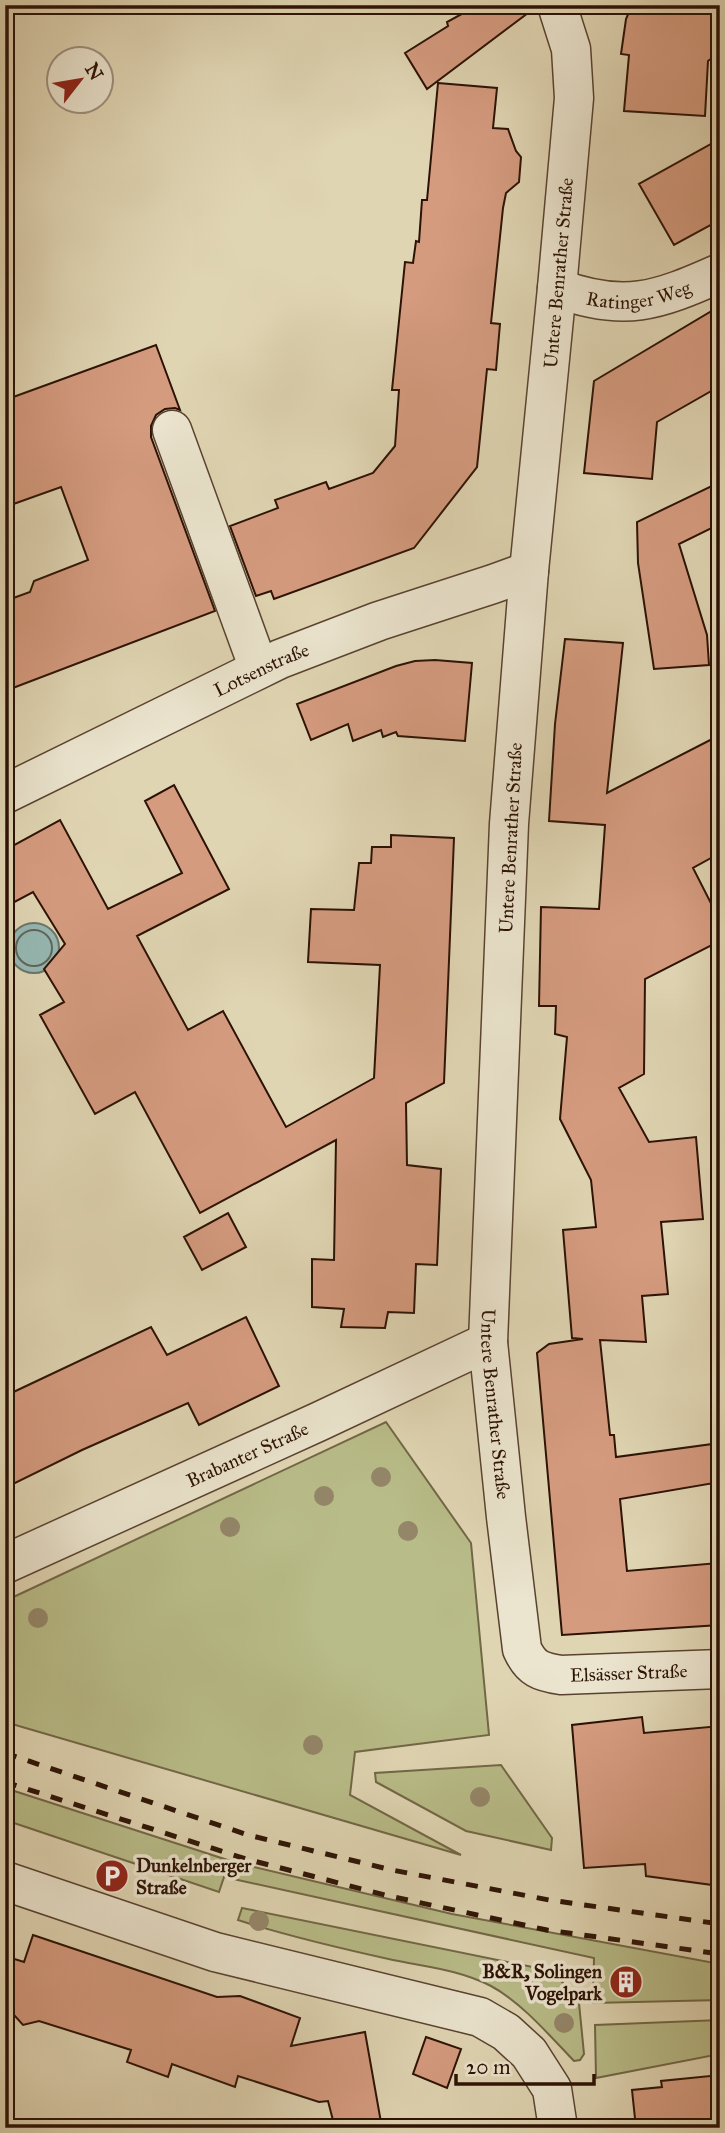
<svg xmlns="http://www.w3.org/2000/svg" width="725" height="2133" viewBox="0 0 725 2133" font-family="'IM FELL Great Primer',serif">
  <rect width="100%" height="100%" fill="#e0d5b3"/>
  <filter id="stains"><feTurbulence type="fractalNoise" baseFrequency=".00286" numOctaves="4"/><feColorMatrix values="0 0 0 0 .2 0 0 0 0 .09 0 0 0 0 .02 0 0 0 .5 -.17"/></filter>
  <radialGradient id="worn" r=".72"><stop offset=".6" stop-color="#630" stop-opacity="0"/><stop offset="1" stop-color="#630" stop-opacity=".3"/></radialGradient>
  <!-- green -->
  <path fill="#b8bc88" stroke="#726746" stroke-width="2" d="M386 1422 471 1543 489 1735 355 1752 350 1795 461 1855 5 1722V1601Z
    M501 1765 552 1838 551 1850 466 1831 376 1782 375 1773Z
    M5 1788 237 1863 452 1914 720 1964V2000L593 2003 594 1958 224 1877 219 1892 5 1820Z
    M242 1908 552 1971 577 1998 579 2003 584 2054 580 2060 574 2061C550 2036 521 2002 491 1986 460 1970 427 1967 393 1960 343 1949 287 1936 238 1920Z
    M720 2020V2054L596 2078 595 2025Z"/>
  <!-- water -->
  <path fill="#95b8b2" stroke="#6b766d" stroke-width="2" d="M9 948a25 25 0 1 1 50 0a25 25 0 1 1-50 0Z"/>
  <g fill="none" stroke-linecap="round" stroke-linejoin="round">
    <!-- shore -->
    <path stroke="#60655c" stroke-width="2" d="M16 948a18 18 0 1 1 36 0a18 18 0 1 1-36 0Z"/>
  </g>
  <!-- building -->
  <path fill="#d59b7f" stroke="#2c1205" stroke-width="2" d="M478 5H536V7L427 89 405 53 448 26 447 22Z
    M632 5H720V52L708 61 705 116 624 111 629 55 621 54 626 19Z
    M438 83 497 88 493 128 508 129 516 151 521 157 519 182 506 193 503 208 491 323 500 324 496 370 487 369 477 467 414 548 274 599 271 591 256 596 230 526 278 508 275 500 326 482 329 489 373 473 395 446 399 390H392L405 262 413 263 416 241 419 242 422 200H427Z
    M720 139V220L674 245 639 184Z
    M720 306V386L657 422 652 479 584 473 594 381Z
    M156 345 180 410 175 408 165 409 156 415 151 426V437L215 611 5 691V601L30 592 34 581 88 560 61 487 5 507V400Z
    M720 482V524L679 544 707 635 709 665 654 669 638 563 637 522Z
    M565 639 623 643 607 793 720 735V853L693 868 720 921V941L645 979 644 1074 619 1088 649 1142 696 1137 703 1219 661 1222 668 1294 642 1296 646 1342 600 1340 610 1435H614L616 1457 720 1443V1482L620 1499 627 1571 718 1563 720 1625 562 1635 537 1353 549 1344 583 1339 572 1338 563 1230 596 1227 591 1180 560 1119 567 1037 555 1034 556 1006H539L541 907 599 909 605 825 549 821 555 724Z
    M435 660 472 663 465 741 398 736 396 732 383 737 381 730 353 741 348 724 311 740 297 704 396 666 415 661Z
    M174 785 229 889 137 936 188 1030 223 1011 286 1127 374 1078 380 965 308 962 311 909 354 910 359 863H371L372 847H391V835L454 838 444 1083 406 1103 407 1165 441 1169 437 1265 416 1264 414 1313 388 1312 385 1328 341 1327 344 1309 312 1307V1259L334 1260 336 1140 200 1213 135 1092 95 1114 40 1015 64 1002 44 969 65 944 33 892 5 907V850L60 820 108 909 182 873 145 801Z
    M228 1213 246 1247 202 1270 184 1237Z
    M246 1317 279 1386 199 1425 188 1403 82 1450 5 1488V1396L151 1327 167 1355Z
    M642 1717 644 1733 720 1726V1886L646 1876 645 1864 584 1868 572 1725Z
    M33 1935 217 1997 240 1996 300 2018 291 2046 365 2032 382 2128H335L328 2101 319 2102 238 2076 235 2087 172 2064 168 2077 127 2062 131 2050 39 2021 23 2025 5 2005V1956L24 1962Z
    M426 2037 461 2049 447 2088 413 2074Z
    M720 2075V2128H636L632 2090 662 2087 661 2081Z"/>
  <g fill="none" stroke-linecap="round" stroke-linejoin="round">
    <defs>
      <g id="minor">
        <path id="s1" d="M557 5 571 49 574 98 557 288 529 571 509 824 488 1342 506 1517 522 1649C531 1669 541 1672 561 1675L720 1669"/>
        <path id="s2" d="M557 288C624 313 657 301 720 273"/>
        <path d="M172 430 259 669"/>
        <path id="s3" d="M5 794 280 659 379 621 493 584 529 571"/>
        <path id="s4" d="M5 1564 318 1422 488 1342"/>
        <path d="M5 1881 215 1952 480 2017 506 2032 529 2053 552 2089 558 2128"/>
      </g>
    </defs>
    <!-- minor casing -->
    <use href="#minor" stroke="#594330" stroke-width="41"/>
    <!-- minor -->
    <use href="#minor" stroke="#ebe4ce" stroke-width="38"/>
    <!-- rail -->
    <path stroke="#2c1205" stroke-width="5" stroke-dasharray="12 12" stroke-linecap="butt" d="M5 1753 248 1835 392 1870 549 1900 720 1924
      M5 1782 246 1859 389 1896 547 1930 720 1954"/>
  </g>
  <!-- trees -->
  <g fill="#948669">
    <circle cx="381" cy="1477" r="10"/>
    <circle cx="324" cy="1496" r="10"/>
    <circle cx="230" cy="1527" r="10"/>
    <circle cx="408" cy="1531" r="10"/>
    <circle cx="38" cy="1618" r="10"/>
    <circle cx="313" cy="1745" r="10"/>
    <circle cx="480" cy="1797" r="10"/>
    <circle cx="259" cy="1921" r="10"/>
    <circle cx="564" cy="2023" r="10"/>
  </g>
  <!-- icons -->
  <defs>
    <symbol id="parking-disc" viewBox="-11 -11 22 22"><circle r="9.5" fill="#8f2418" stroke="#ebe4ce"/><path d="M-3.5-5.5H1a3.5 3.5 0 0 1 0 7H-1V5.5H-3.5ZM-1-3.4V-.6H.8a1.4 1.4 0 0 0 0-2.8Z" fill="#fff"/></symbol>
    <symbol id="building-disc" viewBox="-11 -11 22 22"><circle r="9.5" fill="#8f2418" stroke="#ebe4ce"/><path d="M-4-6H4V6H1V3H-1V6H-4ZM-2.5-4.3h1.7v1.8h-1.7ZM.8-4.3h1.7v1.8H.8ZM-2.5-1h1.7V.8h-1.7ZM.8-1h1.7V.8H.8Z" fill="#fff"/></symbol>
  </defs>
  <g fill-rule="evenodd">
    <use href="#parking-disc" x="93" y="1857" width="38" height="38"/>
    <use href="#building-disc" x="607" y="1963" width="38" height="38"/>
  </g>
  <g text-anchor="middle" stroke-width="7" stroke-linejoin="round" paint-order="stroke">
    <!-- street labels -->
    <g font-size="19" fill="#2c1205" stroke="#ebe4ce">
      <text transform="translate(558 273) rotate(-85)" y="7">Untere Benrather Straße</text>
      <text dy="7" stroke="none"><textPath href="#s2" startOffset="84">Ratinger Weg</textPath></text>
      <text dy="7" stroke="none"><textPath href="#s3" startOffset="285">Lotsenstraße</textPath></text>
      <text transform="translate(510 838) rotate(-87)" y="7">Untere Benrather Straße</text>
      <text dy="7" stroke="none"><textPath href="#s1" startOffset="1405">Untere Benrather Straße</textPath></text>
      <text dy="7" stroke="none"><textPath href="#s4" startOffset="266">Brabanter Straße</textPath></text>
      <text dy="7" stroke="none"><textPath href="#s1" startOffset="1769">Elsässer Straße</textPath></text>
    </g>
    <!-- poi labels -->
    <g font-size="19" font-weight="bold" fill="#2c1205" stroke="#ebe4ce" text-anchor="start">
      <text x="136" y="1872">Dunkelnberger<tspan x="136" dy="22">Straße</tspan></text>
      <text x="602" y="1978" text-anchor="end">B&amp;R, Solingen<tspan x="602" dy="22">Vogelpark</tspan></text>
    </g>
  </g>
  <!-- margin -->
  <rect width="725" height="2133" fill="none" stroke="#e0d5b3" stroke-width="28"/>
  <rect x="7" y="7" width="711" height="2119" fill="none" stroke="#2c1205" stroke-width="3.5"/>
  <rect x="14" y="14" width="697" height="2105" fill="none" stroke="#2c1205" stroke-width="2"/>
  <!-- north arrow -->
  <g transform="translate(80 80) rotate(59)"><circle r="33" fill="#ebe4ce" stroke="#9f907e" stroke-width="2"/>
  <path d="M0-5L12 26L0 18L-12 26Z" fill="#8f2418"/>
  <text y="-10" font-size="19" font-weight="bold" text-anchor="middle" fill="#2c1205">N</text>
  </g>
  <!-- scale -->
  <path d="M456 2074v10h138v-10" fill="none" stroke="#2c1205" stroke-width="3.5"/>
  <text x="466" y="2074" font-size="21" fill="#2c1205" stroke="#ebe4ce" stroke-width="5" paint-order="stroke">20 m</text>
  <rect width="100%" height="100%" filter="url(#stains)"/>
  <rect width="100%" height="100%" fill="url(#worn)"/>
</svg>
